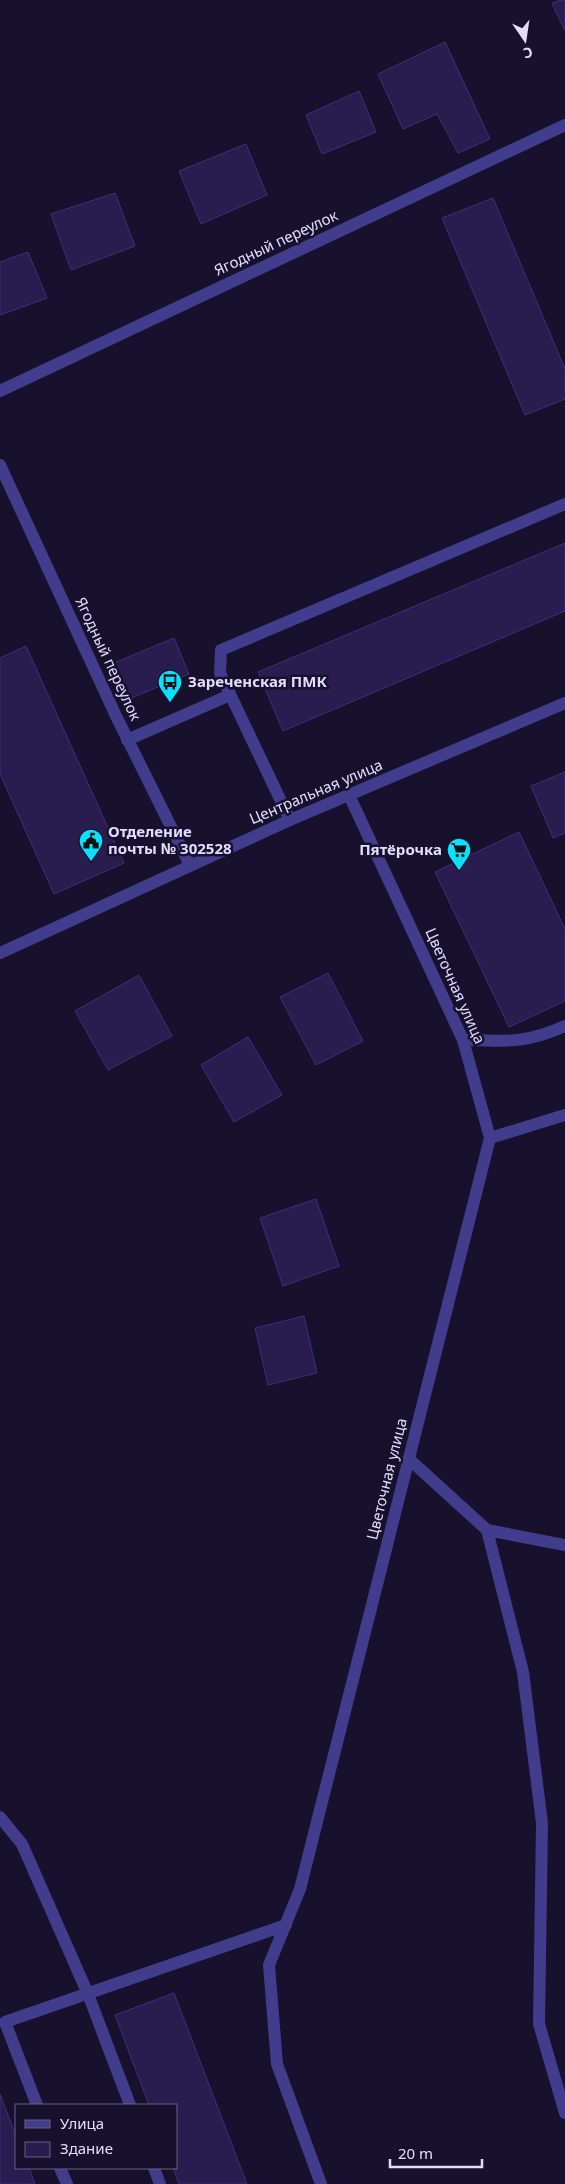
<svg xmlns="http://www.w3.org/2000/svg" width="565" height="2184" viewBox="0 0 565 2184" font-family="'Noto Sans',sans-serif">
  <rect width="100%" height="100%" fill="#17112d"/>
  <!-- building -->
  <path fill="#281d4e" stroke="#3f2f7a" d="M561 0H565V31L552 3Z
    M445 42 490 139 458 153 437 114 403 129 378 74Z
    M359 91 376 132 322 154 306 115Z
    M246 144 267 195 201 224 179 171Z
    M115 193 135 246 71 270 51 214Z
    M493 198 565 369V399L525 415 442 218Z
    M28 252 47 298 0 315V262Z
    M565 543V611L283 731 258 672Z
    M174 638 189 674 124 701 109 665Z
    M26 646 124 863 54 894 0 774V658Z
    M565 772V833L553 838 531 786Z
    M519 832 565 929V1001L509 1027 435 872Z
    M328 973 363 1041 316 1065 280 997Z
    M139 975 172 1036 108 1070 75 1011Z
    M248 1037 282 1095 234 1122 201 1065Z
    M316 1199 339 1266 283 1286 260 1218Z
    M304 1316 317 1373 268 1385 255 1328Z
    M174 1993 247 2184H179L173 2168H176V2105H149L115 2015Z
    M0 2094 16 2136V2168H29L35 2184H0Z"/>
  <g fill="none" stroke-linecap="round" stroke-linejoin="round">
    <!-- service -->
    <path stroke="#413c8c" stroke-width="12" d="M0 391 565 125
      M0 465 116 716 190 865
      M127 740 230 695
      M290 820 220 673 221 650 565 504
      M463 1040C504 1041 526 1044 565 1026
      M490 1138 565 1115
      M409 1459 487 1530 565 1545
      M487 1530 523 1672 542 1823 539 2024 565 2113
      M0 1817 22 1844 88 1994 130 2105
      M37 2105 5 2022 286 1925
      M60 2168 67 2184
      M154 2168 160 2184"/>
    <!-- minor -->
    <path stroke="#413c8c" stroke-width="12" d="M321 2184 277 2064 269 1965 300 1889 490 1138 463 1040 349 795"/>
    <!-- tertiary -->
    <path stroke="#413c8c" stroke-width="12" d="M0 953 290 820 565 703"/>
  </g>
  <!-- icons -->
  <defs>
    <symbol id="bus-pin" viewBox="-11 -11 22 30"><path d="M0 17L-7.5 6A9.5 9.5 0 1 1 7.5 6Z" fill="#09e2ff" stroke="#17112d"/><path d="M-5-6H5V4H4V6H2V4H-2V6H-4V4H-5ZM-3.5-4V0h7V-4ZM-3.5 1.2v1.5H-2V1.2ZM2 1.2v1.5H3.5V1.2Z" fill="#111"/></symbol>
    <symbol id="civic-pin" viewBox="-11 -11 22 30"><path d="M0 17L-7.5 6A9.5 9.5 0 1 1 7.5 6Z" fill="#09e2ff" stroke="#17112d"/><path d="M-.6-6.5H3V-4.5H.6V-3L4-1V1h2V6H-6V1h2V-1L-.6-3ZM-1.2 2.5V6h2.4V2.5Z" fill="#111"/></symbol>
    <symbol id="supermarket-pin" viewBox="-11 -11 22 30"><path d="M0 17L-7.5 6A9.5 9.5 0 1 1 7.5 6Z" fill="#09e2ff" stroke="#17112d"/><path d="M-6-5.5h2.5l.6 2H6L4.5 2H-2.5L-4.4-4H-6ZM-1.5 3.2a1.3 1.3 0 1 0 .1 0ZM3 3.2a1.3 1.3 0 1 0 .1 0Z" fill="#111"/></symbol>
  </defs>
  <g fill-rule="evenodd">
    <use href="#bus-pin" x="156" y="668" width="28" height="38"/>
    <use href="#civic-pin" x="77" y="827" width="28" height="38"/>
    <use href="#supermarket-pin" x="445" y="836" width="28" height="38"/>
  </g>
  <g text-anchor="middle" stroke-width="5" stroke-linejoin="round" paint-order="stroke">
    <!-- street labels -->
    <g font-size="15" fill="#e2ddff" stroke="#17112d">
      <text transform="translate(276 243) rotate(-25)" y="5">Ягодный переулок</text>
      <text transform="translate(108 659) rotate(65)" y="5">Ягодный переулок</text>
      <text transform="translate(316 792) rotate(-23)" y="5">Центральная улица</text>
      <text transform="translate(455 986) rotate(66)" y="5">Цветочная улица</text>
      <text transform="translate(387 1479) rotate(-76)" y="5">Цветочная улица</text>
    </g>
    <!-- poi labels -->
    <g font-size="15" font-weight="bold" fill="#e2ddff" stroke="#17112d" text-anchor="start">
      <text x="188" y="687">Зареченская ПМК</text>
      <text x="108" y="837">Отделение<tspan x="108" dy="17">почты № 302528</tspan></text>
      <text x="442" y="855" text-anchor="end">Пятёрочка</text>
    </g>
  </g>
  <!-- legend -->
  <rect x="15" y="2104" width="162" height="65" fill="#17112d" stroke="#686381"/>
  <rect x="25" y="2120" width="25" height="8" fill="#413c8c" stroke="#686381"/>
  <text x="60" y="2129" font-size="15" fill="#e2ddff">Улица</text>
  <rect x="25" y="2142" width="25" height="15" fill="#281d4e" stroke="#686381"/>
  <text x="60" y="2154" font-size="15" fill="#e2ddff">Здание</text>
  <!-- north arrow -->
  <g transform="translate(525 40) rotate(167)" stroke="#17112d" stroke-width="4" paint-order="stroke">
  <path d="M0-4L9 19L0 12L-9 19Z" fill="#e2ddff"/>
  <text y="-8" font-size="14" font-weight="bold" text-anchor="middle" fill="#e2ddff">С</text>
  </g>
  <!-- scale -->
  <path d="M390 2159v8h92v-8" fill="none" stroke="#e2ddff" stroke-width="2.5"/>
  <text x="398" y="2159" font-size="15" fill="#e2ddff" stroke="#17112d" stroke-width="4" paint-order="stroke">20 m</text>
</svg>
